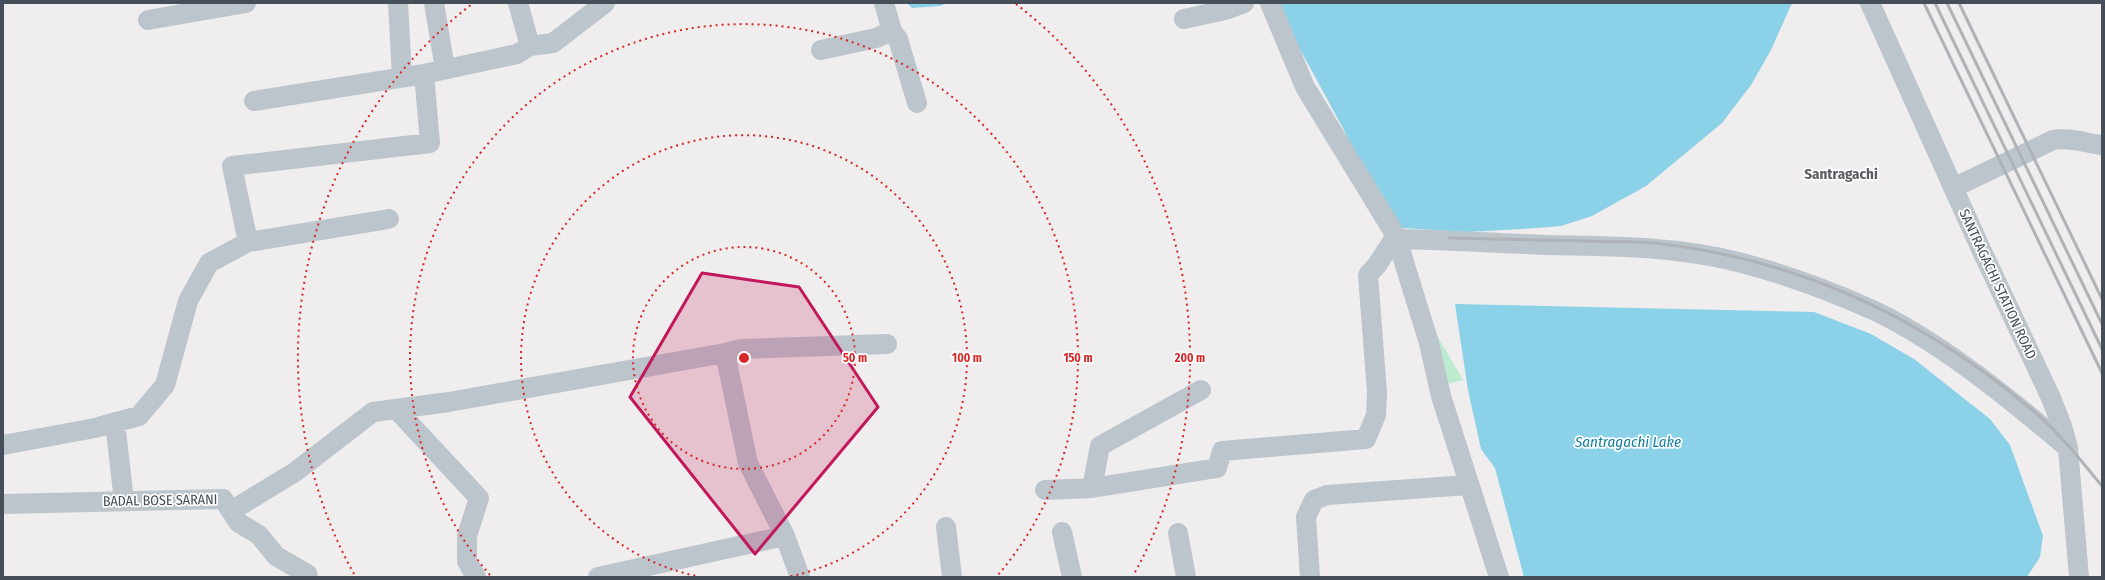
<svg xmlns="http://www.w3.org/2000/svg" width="2105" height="580" viewBox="0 0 2105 580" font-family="'Fira Sans Condensed',sans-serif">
  <rect width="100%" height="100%" fill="#efeded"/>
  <!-- green -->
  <path fill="#bcecd0" d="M1423 311 1463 380 1447 384Z"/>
  <!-- water -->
  <path fill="#8bd1e7" d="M907 3H948L940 6 912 8Z
    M1278 3H1792L1771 50 1751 85 1722 123 1646 186 1592 216 1561 226 1523 229 1467 232 1384 227 1344 130 1290 31Z
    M1455 304 1814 312 1871 334 1914 359 1990 419 2010 445 2043 536 2040 557 2027 577H1524L1495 468 1481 449 1468 390Z"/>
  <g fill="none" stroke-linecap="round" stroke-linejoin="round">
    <!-- minor -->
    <path stroke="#bcc4cc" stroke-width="20" d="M398 3 402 77
      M434 3 445 69
      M518 3 530 46
      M884 3 892 31 898 39 917 103
      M1270 3 1305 87 1396 236 1429 343 1441 396 1499 577
      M1870 3 1980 247 2051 398 2062 426 2068 448 2079 577
      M1184 19 1225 10 1244 3
      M148 20 246 3
      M821 50 876 38 892 31
      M254 101 424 74 517 54 530 46 553 43 605 3
      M1953 188 2053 140C2069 137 2085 143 2102 145
      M1396 239C1446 240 1496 243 1546 245 1610 246 1675 246 1738 262 1785 274 1831 291 1875 311 1942 343 2011 400 2068 448
      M248 242 232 166 430 143 424 74
      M1201 390 1100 446 1092 488 1217 468 1222 451 1366 439 1376 415 1377 392 1368 275 1377 265 1396 236
      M396 409 479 498 467 536V561L476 577
      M115 422 124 501
      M3 445 95 428 139 416 165 385 188 301 209 263 248 242 389 219
      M1045 490 1092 488
      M3 504 223 499 239 523 259 535 276 556 307 574 308 577
      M231 511 295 472 373 412 449 402 725 353
      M946 527 952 577
      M1062 532 1072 577
      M1178 533 1186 577
      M598 577 785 536
      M800 577 785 536 748 463 725 353 741 349 887 344
      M1310 577 1306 517 1314 500 1327 495 1468 485"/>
    <!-- rail -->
    <path stroke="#afb2b7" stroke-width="3" d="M1924 3 2102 373
      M1935 3 2102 349
      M1947 3 2102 324
      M1959 3 2102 299
      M1449 238C1494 239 1539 240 1584 241 1607 242 1631 241 1654 243 1801 259 1927 319 2038 415 2062 436 2082 462 2102 486"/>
  </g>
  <!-- marked area -->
  <path fill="#c2185b" fill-opacity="0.2" stroke="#c2185b" stroke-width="3" stroke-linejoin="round" d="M702 273 799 287 878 407 755 554 630 397Z"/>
  <!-- distance rings -->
  <g fill="none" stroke="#d62828" stroke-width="2" stroke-dasharray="2 4">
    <circle cx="744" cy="358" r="111"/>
    <path d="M701 577A223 223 0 1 1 787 577"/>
    <path d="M490 575A334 334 0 1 1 998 575"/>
    <path d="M354 574A446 446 0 0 1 472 4M1016 4A446 446 0 0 1 1134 574"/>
  </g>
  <g text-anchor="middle" stroke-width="3.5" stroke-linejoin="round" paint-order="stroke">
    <!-- street labels -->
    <g font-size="14" fill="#464f59" stroke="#fff">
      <text transform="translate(1998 284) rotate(65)" y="5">SANTRAGACHI STATION ROAD</text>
      <text transform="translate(160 500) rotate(-1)" y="5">BADAL BOSE SARANI</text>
    </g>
    <!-- neighbourhood labels -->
    <g font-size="15" font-weight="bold" fill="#5a5d61" stroke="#fff">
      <text x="1841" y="179">Santragachi</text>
    </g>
    <!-- water labels -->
    <g font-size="15" font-style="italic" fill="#127da0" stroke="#fff">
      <text x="1628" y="447">Santragachi Lake</text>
    </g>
  </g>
  <circle cx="744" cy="358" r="6" fill="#d62828" stroke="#fff" stroke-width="2"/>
  <g font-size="12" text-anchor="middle" font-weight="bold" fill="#d62828" stroke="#fff" stroke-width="3.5" stroke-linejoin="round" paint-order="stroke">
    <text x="855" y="362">50 m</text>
    <text x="967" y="362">100 m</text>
    <text x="1078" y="362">150 m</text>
    <text x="1190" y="362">200 m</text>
  </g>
  <!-- border -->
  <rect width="2105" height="580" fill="none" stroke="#464f59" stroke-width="8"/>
</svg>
